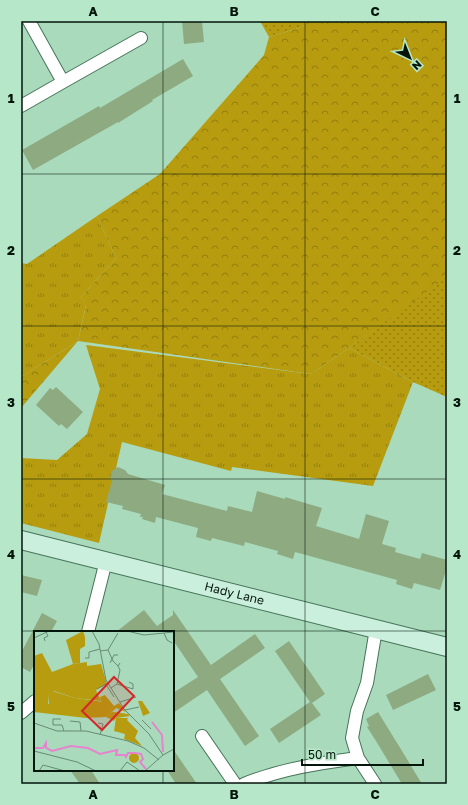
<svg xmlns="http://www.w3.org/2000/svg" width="468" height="805" viewBox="0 0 468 805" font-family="'Golos Text',sans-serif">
  <defs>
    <pattern id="grass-tufts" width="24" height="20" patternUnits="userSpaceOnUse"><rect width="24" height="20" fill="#b79c0f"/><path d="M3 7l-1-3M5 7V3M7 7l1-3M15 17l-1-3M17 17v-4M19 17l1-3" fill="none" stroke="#937e0d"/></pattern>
    <pattern id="forest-crowns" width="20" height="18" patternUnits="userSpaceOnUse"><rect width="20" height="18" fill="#b79c0f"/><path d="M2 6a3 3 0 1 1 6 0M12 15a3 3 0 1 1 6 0" fill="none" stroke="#937e0d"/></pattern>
    <pattern id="park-dots" width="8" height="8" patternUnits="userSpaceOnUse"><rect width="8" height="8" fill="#b79c0f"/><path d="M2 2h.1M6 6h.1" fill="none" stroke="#937e0d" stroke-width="1.8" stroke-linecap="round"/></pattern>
  </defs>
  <rect width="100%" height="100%" fill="#a9dabb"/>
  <!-- grass -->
  <path fill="url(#grass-tufts)" d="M97 216 116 258 81 297 86 305 78 341 21 377V263L27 264Z
    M86 345 311 374 349 348 413 382 373 486 232 467 231 471 122 442 99 543 21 523V458L57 460 87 434 100 389Z"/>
  <!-- forest -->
  <path fill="url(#forest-crowns)" d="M307 21H447V279L349 348 311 374 78 341 21 408V377L78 341 86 306 81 297 116 258 97 216 160 174 264 55 269 37 302 27Z"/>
  <!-- park -->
  <path fill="url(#park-dots)" d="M260 21H307L302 27 269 37Z
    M447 277V397L413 382 349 348Z"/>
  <!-- building -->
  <path fill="#8daa81" d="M182 21H202L204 42 184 44Z
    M183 59 193 76 152 100 153 101 118 123V122L33 170 22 150 99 106 100 108Z
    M56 387 83 412 67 429 61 424 59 426 36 405 50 388 53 390Z
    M118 467 125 470 128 474 165 485 162 494 227 511 228 506 252 512 257 491 285 499V497L322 508 316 526 359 539 366 514 389 521 382 544 396 548 395 552 420 559 422 553 447 560V567L440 590 414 583 412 589 396 584 397 580 295 552 293 559 277 554 278 551 245 542 244 546 212 538 211 541 196 537 198 528 156 517 155 523 142 519 143 517H140L141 514 122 509 123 506 106 502 112 481 110 478 112 471Z
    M21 575 42 580 37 596 21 592Z
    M144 610 157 626 173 615V610L211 665 255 634 265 648 220 679 259 736 245 746 207 690 173 713V693L198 677 173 640V632H116Z
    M42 613 57 621 51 632H35V663L30 672 21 667V653Z
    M289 641 325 694 312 703 321 715 279 743 270 729 310 702 275 651Z
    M428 674 436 690 393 710 386 695Z
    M378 712 402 751 422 784H402L376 741 367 727 369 726 366 719Z
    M173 749 186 768 197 784H176L167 770H173Z
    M70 770H91L100 784H80Z"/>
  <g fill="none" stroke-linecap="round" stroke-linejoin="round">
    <defs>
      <path id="street" d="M29 21 63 82 141 38
        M21 106 63 82
        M88 632 106 561
        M21 713 35 701
        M202 736 235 784
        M244 784C281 769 320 763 358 758
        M375 784 358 758 352 738 357 711 367 683 376 629"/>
      <g id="secondary">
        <path id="s1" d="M21 540 447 647"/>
      </g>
    </defs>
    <!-- street casing -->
    <use href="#street" stroke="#477459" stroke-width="14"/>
    <!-- secondary casing -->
    <use href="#secondary" stroke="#477459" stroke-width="20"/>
    <!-- street -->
    <use href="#street" stroke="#fff" stroke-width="12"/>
    <!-- secondary -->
    <use href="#secondary" stroke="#caefdc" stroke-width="18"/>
  </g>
  <!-- grid -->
  <path fill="none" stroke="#04150b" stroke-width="1" stroke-opacity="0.55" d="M163 21V632M305 21V784M21 174H447M21 326H447M21 479H447M21 631H447M163 770V784"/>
  <g text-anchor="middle" stroke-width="4" stroke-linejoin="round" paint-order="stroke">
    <!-- street labels -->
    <g font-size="12" fill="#04150b" stroke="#b6e7c8">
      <text dy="4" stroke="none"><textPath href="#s1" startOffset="220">Hady Lane</textPath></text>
    </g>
  </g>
  <!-- overview -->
  <g transform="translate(34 631)">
    <rect width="140" height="140" fill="#a9dabb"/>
    <path d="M71 64 80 75 85 72 92 81 82 77 78 81 67 70 66 66ZM78 81 94 83 96 85 82 87 80 90 72 86Z" fill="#b79c0f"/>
    <path d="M49 0 51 6V15L46 18V32L39 33 32 9ZM18 60 41 67 70 71 78 81H83L93 83 78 81 72 86 52 87 0 81V69L15 73V64ZM82 87H94L93 89 104 100 101 107 108 115 90 108 91 103 80 100Z" fill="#b79c0f"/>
    <path d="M8 22 18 41 39 33 53 31V35L67 33 73 53 62 59 67 70 41 67 20 60 15 64 14 74 0 69V25ZM104 70H108L116 82 109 85ZM95 127a5 5 0 1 1 10 0a5 5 0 1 1-10 0Z" fill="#b79c0f"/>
    <path d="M56 36 57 45 43 47 42 38Z" fill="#b79c0f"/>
    <path fill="none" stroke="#e683ce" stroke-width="2" d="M118 91 128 104 129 121M0 117H9L12 112V117L18 120 37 115 54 117 66 123 83 119 82 124H91L92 126 94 122H101L107 123 109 128 106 131 112 138"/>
    <path fill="none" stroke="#678b75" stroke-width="1" d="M58 0 65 13 72 49 90 78 115 103 129 124M93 0 110 4 140 1M130 2 133 9 138 12M0 7 15 0M11 10 10 7 14 5 12 1M74 19 84 2M66 20 74 19 79 30 84 35 86 32M51 27H55V21L66 18M76 32 80 24H84M83 53 99 58V53L95 51M73 55 80 66M77 57 83 53 86 39 84 35M63 58 74 52M86 71 102 66M91 79 105 76M27 88H19V94H28L30 100M108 89 117 98M36 90 46 91 47 100M0 92 23 100H52L94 110 110 117 125 129M64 92 69 93 66 104M0 120 43 131 62 140M5 140 9 134 31 140M86 140 93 131 106 140M111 140 129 124 140 118"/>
    <path fill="#d62828" fill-opacity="0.15" stroke="#d62828" stroke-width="2" d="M80 46 100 65 68 99 48 80Z"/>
    <rect width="140" height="140" fill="none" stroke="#04150b" stroke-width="2"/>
  </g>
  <!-- border -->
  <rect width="468" height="805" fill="none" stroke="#b6e7c8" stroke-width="44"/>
  <!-- north arrow -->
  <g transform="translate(410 58) rotate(137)" stroke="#b6e7c8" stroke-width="3" paint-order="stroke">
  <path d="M0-3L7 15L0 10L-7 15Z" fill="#04150b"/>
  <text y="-6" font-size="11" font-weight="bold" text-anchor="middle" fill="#04150b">N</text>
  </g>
  <!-- scale -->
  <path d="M302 759v6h121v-6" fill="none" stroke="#04150b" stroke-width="2"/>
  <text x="308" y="759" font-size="12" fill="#04150b" stroke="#b6e7c8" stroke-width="3" paint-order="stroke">50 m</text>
  <rect x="22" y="22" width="424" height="761" fill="none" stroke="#04150b" stroke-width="1.5"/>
  <g font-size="13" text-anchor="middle" font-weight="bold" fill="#04150b">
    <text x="93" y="16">A</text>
    <text x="234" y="16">B</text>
    <text x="375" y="16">C</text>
    <text x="11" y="103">1</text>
    <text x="457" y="103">1</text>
    <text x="11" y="255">2</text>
    <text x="457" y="255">2</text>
    <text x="11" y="407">3</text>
    <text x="457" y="407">3</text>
    <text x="11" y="559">4</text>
    <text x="457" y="559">4</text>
    <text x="11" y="711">5</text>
    <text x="457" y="711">5</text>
    <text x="93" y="799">A</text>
    <text x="234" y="799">B</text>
    <text x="375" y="799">C</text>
  </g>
</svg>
